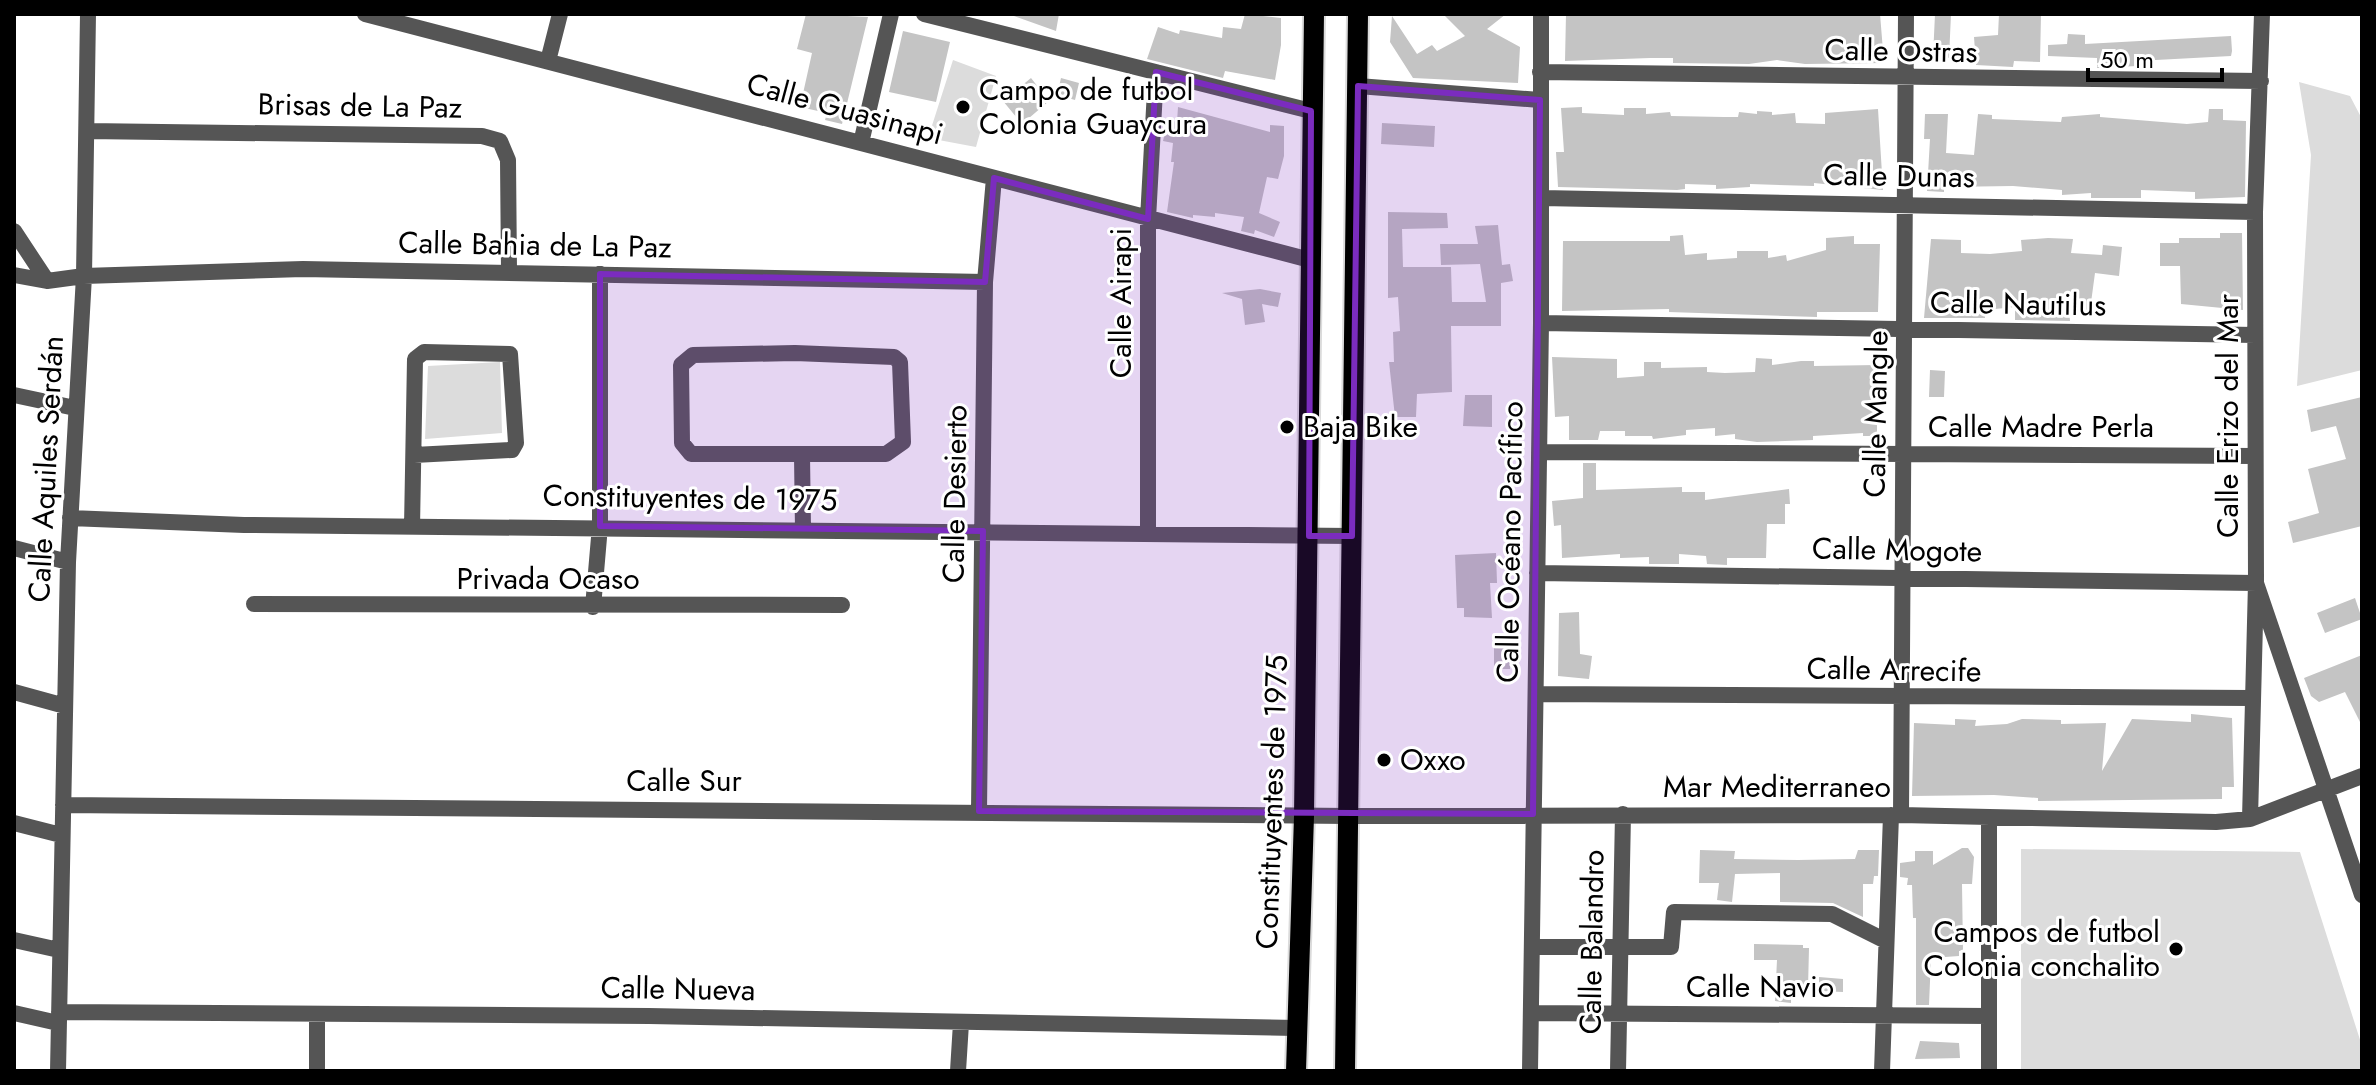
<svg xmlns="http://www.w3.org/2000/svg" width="2376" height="1085" viewBox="0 0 2376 1085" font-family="Jost,sans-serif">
  <rect width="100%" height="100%" fill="#fff"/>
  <!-- green -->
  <path fill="#dcdcdc" d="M953 60 996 76 976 147 928 138Z
    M2299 82 2350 96 2362 119V370L2297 386 2311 155Z
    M500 362 502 433 425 439 428 366Z
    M2021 849 2300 852 2362 1046V1071H2021Z"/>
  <!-- building -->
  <path fill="#c4c4c4" d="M806 14 868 17 842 124 825 120 827 113 800 107 812 53 797 49Z
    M1014 14H1059L1056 31 1014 16Z
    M1245 14 1281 18V45L1275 80 1225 71 1223 78 1147 59 1158 27 1179 34 1180 30 1222 38 1223 27 1241 29Z
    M1443 14H1506L1487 29 1520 47 1518 83 1413 78 1390 42 1392 16 1417 54 1432 45 1437 51 1465 36Z
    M1566 14H1880L1884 63 1805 64 1777 60 1749 64 1673 63V58H1650L1565 61Z
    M1935 14H1951L1949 58 1933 57Z
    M1999 14H2041L2040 62 2014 61 2013 67 1976 65 1974 37 1998 35Z
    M903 31 950 42 936 102 889 92Z
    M2068 34 2085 35V44L2231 36 2232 51 2231 56 2137 61V66L2097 68V58L2048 56V45L2067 44Z
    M1031 78 1049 101 1022 124 1003 101Z
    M1061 78 1079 83 1075 100 1057 95Z
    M1178 107 1270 132V125L1284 126V156L1278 179 1267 177 1259 213 1280 222 1274 237 1255 230 1254 234 1241 231 1244 217 1215 213V217L1193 215V218L1167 212 1174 162H1171L1173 143 1163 141 1168 120 1177 122Z
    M1582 107V113L1624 115V108H1646V114L1670 112 1671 116 1724 117H1738L1739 112 1757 114V111L1772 112V115L1795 113 1796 123 1825 124V113L1878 109 1883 190 1814 183V186L1750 184V187L1716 189V185L1685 184V189L1677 190 1558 187 1556 152H1564L1561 108Z
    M2209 109H2223V120L2246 121 2245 197 2195 199V192L2141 190V198H2091V193L2062 195V190L2013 186 1944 187V192L1927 191 1930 139H1924L1925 114H1948L1946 153 1974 155 1978 114 1992 115V119L2061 122 2062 117 2100 114V117L2187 124 2208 122Z
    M1382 123 1435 126 1434 147 1381 144Z
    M1388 212 1447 213 1448 228 1402 229 1403 267H1451L1452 302H1486L1480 264 1441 265 1440 244H1478L1475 226 1498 225 1502 265 1510 264 1513 281 1501 283V326H1451L1452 392 1417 394 1416 417H1395L1389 362H1394L1393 332 1400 331 1398 297 1388 298Z
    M2220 233H2242L2243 310 2181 304 2180 266H2160V243H2179V238H2220Z
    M1683 235 1685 255 1707 253V260L1737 258V251H1768V258L1786 255 1787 261 1826 250V238L1854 236V244H1880L1878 312H1817V317L1669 312V309L1562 311 1563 241H1670V236Z
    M2048 238 2073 239 2071 253 2102 255 2103 245 2122 247 2119 276 2095 273 2090 310 2069 308 2070 321 2015 320V307L1985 310V318H1924L1931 239 1961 240V253L1990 254 2022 251 2021 240Z
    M1260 289 1281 293 1278 307 1262 304 1265 322 1245 325 1242 299 1222 293Z
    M1552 357 1617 359V378L1644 376V362H1661V368L1707 367V372L1725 373 1755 372 1756 358 1772 359V365L1801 361H1814V366L1877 365V436H1863V433L1813 436V440L1757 442 1735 439V434L1715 436V428L1686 430V435L1653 439 1652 436H1625V431H1600L1598 440H1569V416L1555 417Z
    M1930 370 1945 371 1944 397H1929Z
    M1465 395H1492V427L1463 426Z
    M2362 397V526L2293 543 2288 522 2319 513 2308 469 2346 459 2336 426 2311 432 2307 410Z
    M1583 463H1596V490L1682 487V492H1705V500L1789 489 1790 504H1785V524H1767L1766 558H1727V565L1707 564 1706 556 1679 554V564H1649V557L1620 558V554L1562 558 1561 525 1554 526 1552 501 1583 498Z
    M1496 553 1497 583H1490L1492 618 1464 617V608H1457L1455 555Z
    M2355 598 2362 619 2325 633 2317 613Z
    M1579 612 1580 654 1592 656 1589 679 1558 676 1559 613Z
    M1494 640H1510V669H1494Z
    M2362 655V726L2345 692 2319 702 2311 696 2304 678Z
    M2191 714 2232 718 2234 787H2222V799L2038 801V798L1994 795 1912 796 1914 723 1955 725V719L1976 720 1975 726 2007 724 2022 719 2061 720V724L2106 723 2102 771 2132 719 2191 722Z
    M1962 848H1968L1974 857 1972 884H1962L1963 951H1959V956L1931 958 1929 1005H1916V918H1913L1912 885H1907L1908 878 1900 877V863L1915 861V851H1933V865Z
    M1700 850 1735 851 1734 859 1798 860 1855 859 1858 850H1879L1878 876H1874L1873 884H1863V917L1833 903 1780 902V873L1735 874 1732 902 1717 900 1719 883H1699Z
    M1754 944 1803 945V948H1809L1808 988 1791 987V1003L1775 1001 1777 960H1754Z
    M1819 977 1843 979V992L1819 991Z
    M1920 1041 1959 1043 1960 1058 1915 1059Z"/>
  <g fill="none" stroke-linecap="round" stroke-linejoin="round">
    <defs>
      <path id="primary" d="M1296 1071 1304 816 1314 14
        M1345 1071 1358 14"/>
    </defs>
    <!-- primary casing -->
    <use href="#primary" stroke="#dbdbdb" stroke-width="24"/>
    <!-- minor -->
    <path stroke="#555" stroke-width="16" d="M365 14 1310 260
      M924 14 1311 111
      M548 61 560 14
      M1540 72 2261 81
      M1358 86 1540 100
      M87 131 482 136 500 141 508 160 509 271
      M861 143 891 14
      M1542 198 2255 212
      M14 231 47 281
      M14 275 47 281 84 276 303 269 985 282
      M1541 323 2255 335
      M795 353 894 357 900 362 903 442 886 454H691L682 443 681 365 693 355Z
      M14 395 75 408
      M1539 452 2255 456
      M802 455 803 530
      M70 518 244 525 1352 536
      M412 527 415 359 424 352 510 354 516 443 512 450 414 455
      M1148 533V219L1156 72
      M14 548 68 562
      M1537 573 2256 583 2362 895
      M254 604 842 605
      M593 607 600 526V274
      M14 692 65 706
      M1537 694 2251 698
      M63 805 1349 816 1901 815 2216 822 2250 819 2362 776
      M979 811 985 282 994 178
      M1901 815 1906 14
      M1989 817V1071
      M2250 819 2256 583 2255 212 2262 14
      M14 823 61 835
      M14 940 59 950
      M1532 947H1671L1674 912 1832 914 1886 941
      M59 1012 649 1016 1296 1028
      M14 1013 58 1023
      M1531 1013 1989 1016
      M317 1014V1071
      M58 1071 68 562 84 276 88 14
      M958 1071 961 1023
      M1530 1071 1541 323V14
      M1618 1071 1623 814
      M1882 1071 1891 815"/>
    <!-- primary -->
    <use href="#primary" stroke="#000" stroke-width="20"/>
  </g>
  <!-- marked area -->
  <path fill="#7b2cbf" fill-opacity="0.2" stroke="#7b2cbf" stroke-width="6" stroke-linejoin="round" d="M1156 72 1311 111 1309 536H1352L1358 86 1540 100 1533 814 979 811 983 531 600 526V274L985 282 994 178 1148 219Z"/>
  <!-- markers -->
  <g fill="#000" stroke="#fff" stroke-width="3">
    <circle cx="963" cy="107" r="8"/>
    <circle cx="1287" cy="427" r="8"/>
    <circle cx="1384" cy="760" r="8"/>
    <circle cx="2176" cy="949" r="8"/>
  </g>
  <g text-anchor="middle" stroke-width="6" stroke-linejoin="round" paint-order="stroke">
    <!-- street labels -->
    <g font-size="30" fill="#000" stroke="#fff">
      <text transform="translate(1901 51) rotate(1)" y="10">Calle Ostras</text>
      <text transform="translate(360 106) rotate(1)" y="10">Brisas de La Paz</text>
      <text transform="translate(845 109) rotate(15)" y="10">Calle Guasinapi</text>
      <text transform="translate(1899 176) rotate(1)" y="10">Calle Dunas</text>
      <text transform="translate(535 245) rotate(1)" y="10">Calle Bahia de La Paz</text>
      <text transform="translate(1121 303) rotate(-90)" y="10">Calle Airapi</text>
      <text transform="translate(2018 304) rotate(1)" y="10">Calle Nautilus</text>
      <text transform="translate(1876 414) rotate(-89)" y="10">Calle Mangle</text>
      <text transform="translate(2228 416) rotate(-90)" y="10">Calle Erizo del Mar</text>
      <text x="2041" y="437">Calle Madre Perla</text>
      <text transform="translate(46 469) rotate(-87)" y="10">Calle Aquiles Serdán</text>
      <text transform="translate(955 494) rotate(-89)" y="10">Calle Desierto</text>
      <text transform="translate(690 498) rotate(1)" y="10">Constituyentes de 1975</text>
      <text transform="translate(1510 542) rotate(-89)" y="10">Calle Océano Pacífico</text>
      <text transform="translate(1897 550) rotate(1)" y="10">Calle Mogote</text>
      <text x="548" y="589">Privada Ocaso</text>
      <text transform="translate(1894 670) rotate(1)" y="10">Calle Arrecife</text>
      <text x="684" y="791">Calle Sur</text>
      <text x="1777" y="797">Mar Mediterraneo</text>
      <text transform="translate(1272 802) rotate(-88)" y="10">Constituyentes de 1975</text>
      <text transform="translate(1592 942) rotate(-89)" y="10">Calle Balandro</text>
      <text x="1760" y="997">Calle Navio</text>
      <text transform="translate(678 989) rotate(1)" y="10">Calle Nueva</text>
    </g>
    <!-- poi labels -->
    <g font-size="30" fill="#000" stroke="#fff" text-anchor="start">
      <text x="979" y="100">Campo de futbol<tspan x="979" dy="34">Colonia Guaycura</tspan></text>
      <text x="1303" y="437">Baja Bike</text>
      <text x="1400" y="770">Oxxo</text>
      <text x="2160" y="942" text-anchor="end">Campos de futbol<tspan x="2160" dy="34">Colonia conchalito</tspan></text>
    </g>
  </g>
  <!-- border -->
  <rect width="2376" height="1085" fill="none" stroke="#000000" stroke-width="32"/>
  <!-- scale -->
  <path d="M2088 68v12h134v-12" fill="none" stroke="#000000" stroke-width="4"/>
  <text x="2100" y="68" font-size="24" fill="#000000" stroke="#ffffff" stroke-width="6" paint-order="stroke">50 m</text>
</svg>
